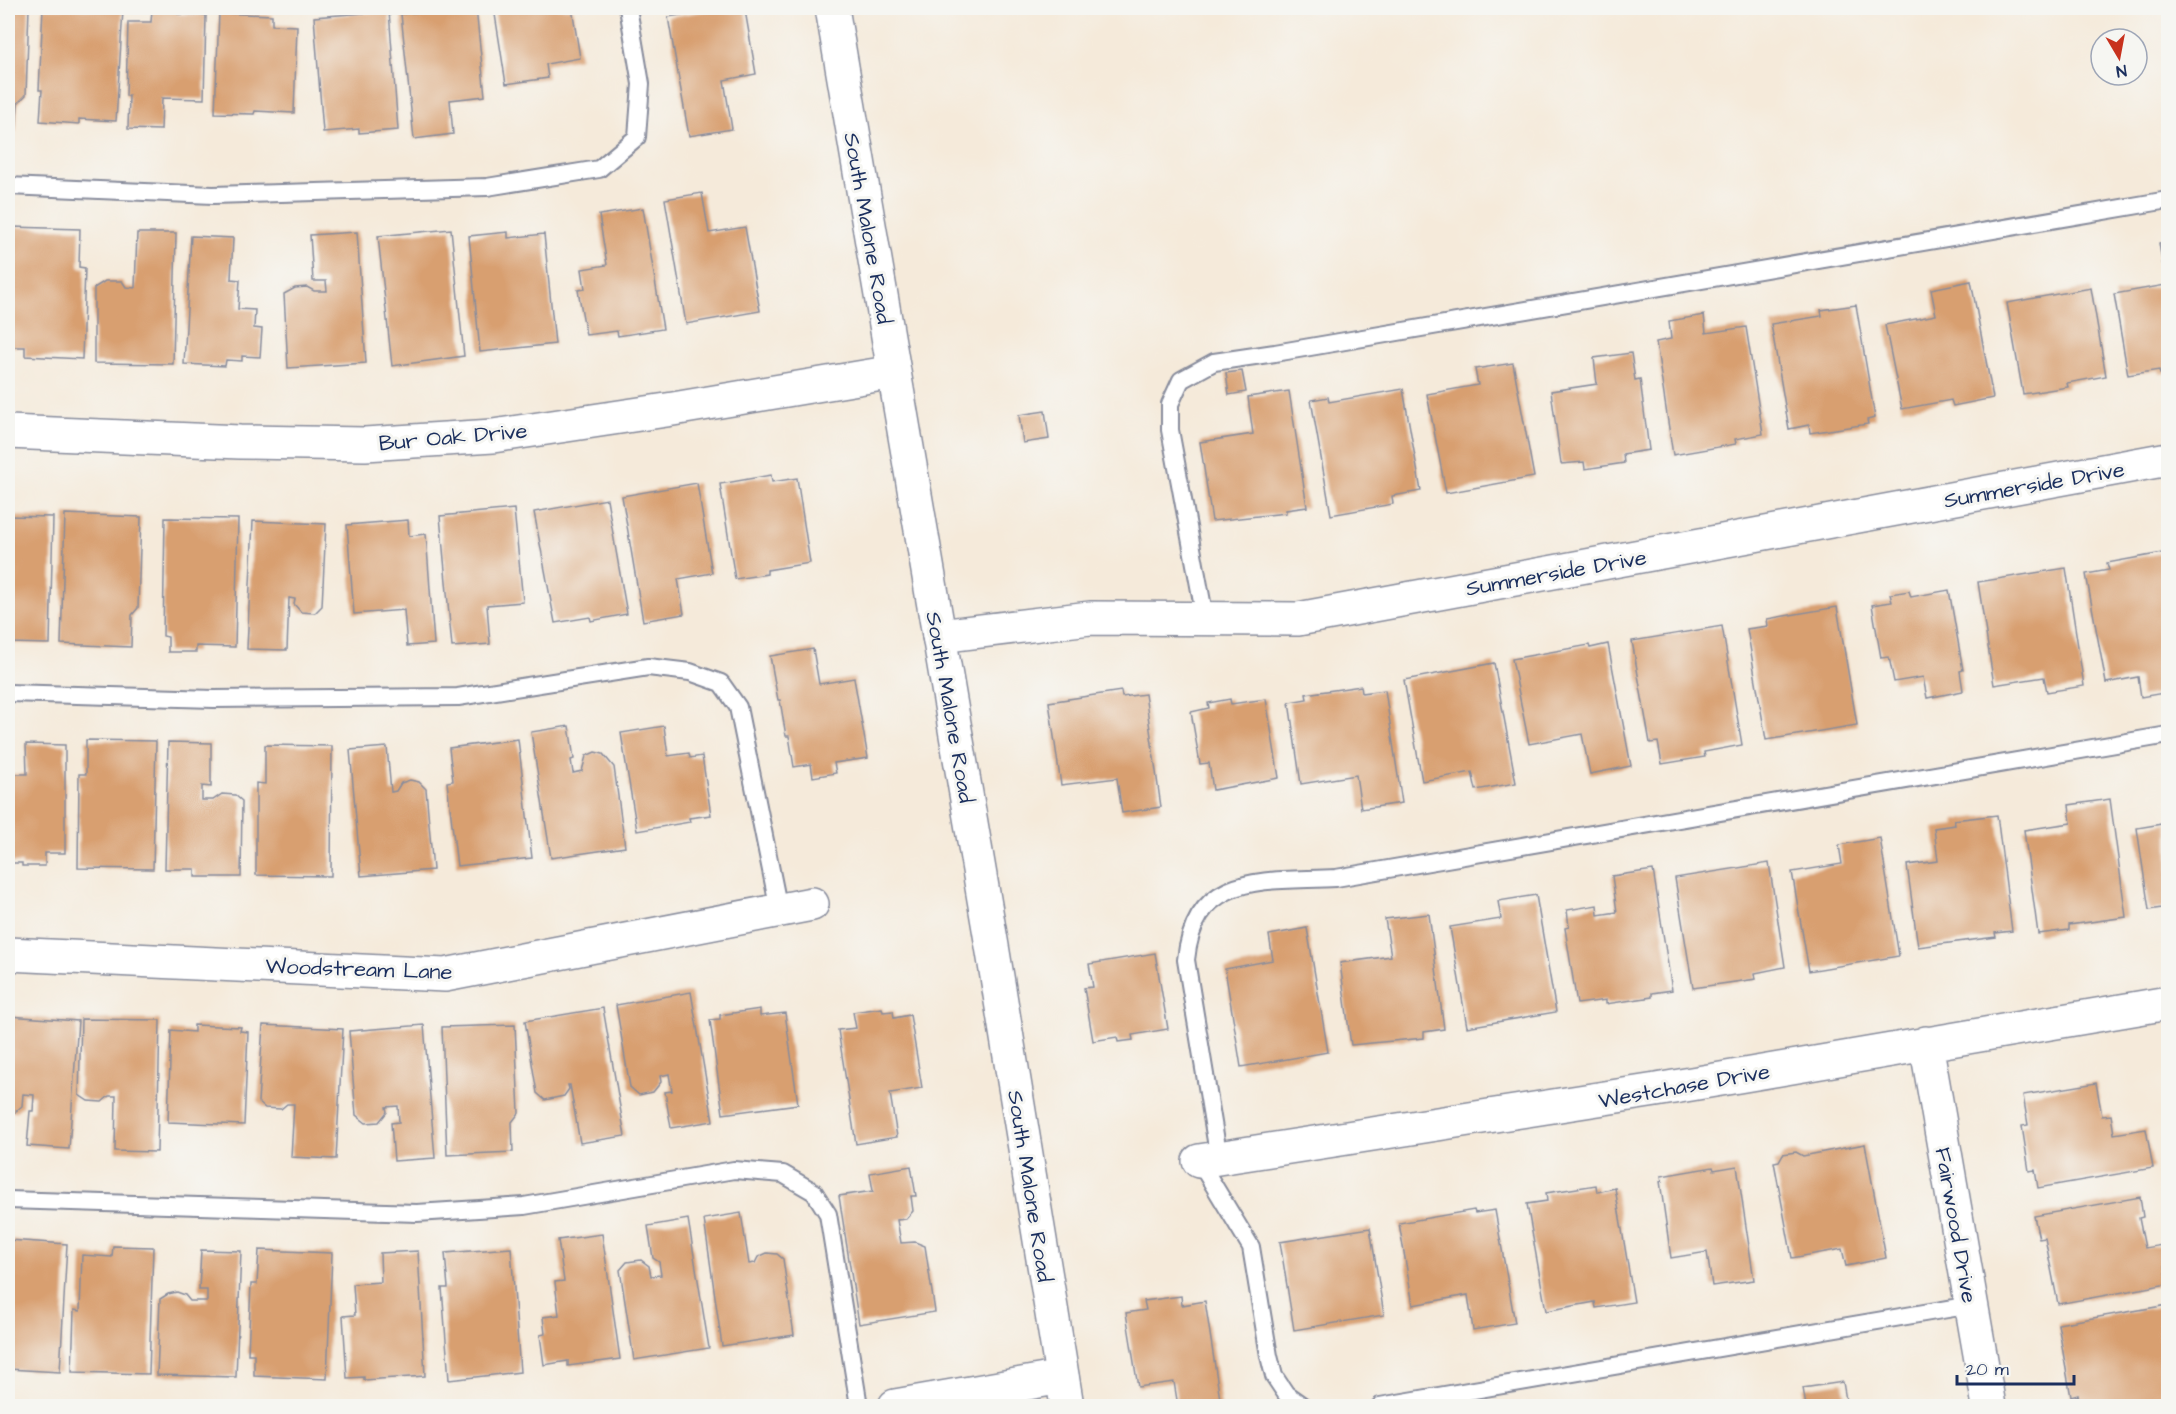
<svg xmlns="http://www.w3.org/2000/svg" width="2176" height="1414" viewBox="0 0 2176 1414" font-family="'Architects Daughter',sans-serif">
  <rect width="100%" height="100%" fill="#f6f6f2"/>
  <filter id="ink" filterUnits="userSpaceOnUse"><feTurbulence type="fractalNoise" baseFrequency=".0167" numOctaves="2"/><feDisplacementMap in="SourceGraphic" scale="12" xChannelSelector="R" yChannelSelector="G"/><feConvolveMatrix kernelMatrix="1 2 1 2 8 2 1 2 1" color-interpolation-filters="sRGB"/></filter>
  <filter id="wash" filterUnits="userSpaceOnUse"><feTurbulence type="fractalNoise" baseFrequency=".008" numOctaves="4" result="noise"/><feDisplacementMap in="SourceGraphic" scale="24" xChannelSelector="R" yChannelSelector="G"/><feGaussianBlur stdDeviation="1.35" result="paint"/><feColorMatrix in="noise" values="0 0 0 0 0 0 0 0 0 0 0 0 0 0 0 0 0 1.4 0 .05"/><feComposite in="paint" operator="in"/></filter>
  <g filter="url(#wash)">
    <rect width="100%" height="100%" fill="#f5eada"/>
    <g id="blocks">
      <!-- building -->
      <path fill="#d89f6f" d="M8 8H29L26 95 18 103 16 132H8Z
        M43 8 123 10 116 121 79 119V124L40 121 42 90H39Z
        M460 8H476L485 96 450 100 453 134 414 139 401 14Z
        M494 8H572L580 58 546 64 548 78 506 84Z
        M723 8H725L726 13 745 10 756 74 724 80 732 129 689 136 668 17Z
        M152 10H178V14L206 15 204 99 162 98 161 130 128 129 129 96H126L128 22H151Z
        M389 11 398 130 359 133V129L323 132 314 17Z
        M219 13 272 15V25L297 26 294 113 255 111 254 114 215 113Z
        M702 193 709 233 745 227 760 311 686 324 665 199Z
        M643 208 663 329 618 336 617 331 586 335 578 290 585 289 582 269 607 265 599 215Z
        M12 227 80 229 79 267 85 268 82 359 25 356V347H8Z
        M451 229 464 356 392 366 378 236Z
        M357 232 366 363 288 368 284 294 295 288 307 287 314 291H327L326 281H313L310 235Z
        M508 232V238L544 234 555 344 480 352 469 236Z
        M137 233H176L173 364 94 363V288L105 281H122L126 287 135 288Z
        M191 236 233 238 231 279 240 280 238 309 255 310 254 328 262 329 260 357 242 356V361L226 360 225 366 184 364Z
        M2168 241V373L2160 374 2159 370 2128 375 2114 294 2166 285 2159 243Z
        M1971 281 1993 398 1953 406 1951 400 1902 409 1885 325 1936 315 1931 289Z
        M2091 288 2106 376 2067 383 2068 387 2023 394 2007 303Z
        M1856 305 1875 418 1867 420 1868 424 1810 433 1809 425 1789 429 1771 324 1822 316 1821 310Z
        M1704 315 1706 333 1746 327 1763 434 1735 439 1736 444 1673 455 1656 342 1671 339 1669 321Z
        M1631 353 1635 380 1640 379 1649 450 1623 454 1624 463 1585 469 1584 462 1561 464 1551 391 1597 384 1594 358Z
        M1513 363 1534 477 1446 493 1427 394 1478 385 1475 369Z
        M1242 371 1246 392 1229 395 1226 373Z
        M1403 389 1421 491 1392 496 1393 504 1331 515 1311 400 1328 397 1329 402Z
        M1289 391 1307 507 1286 510V513L1212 521 1200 442 1253 434 1248 397Z
        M1045 411 1049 439 1023 443 1019 415Z
        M771 475 772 482 797 478 810 563 767 570V574L735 579 720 484Z
        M697 483 712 573 678 579 684 614 643 621 622 496Z
        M607 499 627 614 591 621 590 617 555 623 534 512Z
        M514 509 523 602 487 605 490 644 452 647 440 516Z
        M65 514 141 517 138 608 132 615 131 647 61 644Z
        M8 516 53 517 50 644 10 643V615H8Z
        M165 518 238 519 235 647 196 646V652H168V637L163 636Z
        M408 520 409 536 426 534 434 644 407 646 404 610 354 614 347 525Z
        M253 521 326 524 322 606 315 613 301 612 294 604 295 599 289 598 287 650 247 649Z
        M2168 552V673L2161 674 2164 693 2141 697 2138 677 2106 683 2086 574 2109 570 2107 563Z
        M2066 568 2084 686 2047 692 2044 677 1994 685 1978 582Z
        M1949 590 1963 670 1960 671 1963 691 1927 698 1923 677 1894 682 1889 657 1881 658 1872 605 1892 602 1890 594 1909 591 1911 597Z
        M1837 607 1857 725 1766 740 1747 629 1768 626 1767 619Z
        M1722 626 1742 745 1704 752 1705 757 1662 764 1658 742 1650 743 1632 641Z
        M1608 644 1631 766 1590 774 1582 734 1529 744 1512 659 1589 645 1590 648Z
        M813 649 819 684 854 678 868 758 834 763 836 773 813 777 811 764 794 767 789 736H786L780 700H778L770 656Z
        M1494 663 1516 783 1476 790 1472 772 1422 781 1404 680Z
        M1361 686 1362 693 1385 690 1402 803 1361 809 1356 775 1301 784 1289 702 1307 699 1306 694Z
        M1121 691 1122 697 1145 694 1161 807 1122 813 1117 778 1061 785 1049 702Z
        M1230 699 1231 704 1266 699 1279 778 1213 790 1209 763 1200 764 1191 712 1209 708 1208 703Z
        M569 726 574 759 571 760 573 773 582 771 586 756 595 752 603 754 614 767 625 847 551 858 531 732Z
        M664 726 668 756 689 753 690 758 702 756 711 815 689 818 690 822 637 831 621 733Z
        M518 739 532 858 457 866 447 782 453 781 449 748Z
        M86 740 156 741 153 869 78 868 79 774H86Z
        M168 742 211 743V787L202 786V800H213L222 794 235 795 242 801 241 877H195V869H165Z
        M26 744 65 745V853H45V866H22V863H8V774H27Z
        M265 745 332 746 331 876 256 875V783L265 784Z
        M387 747 391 792 396 791 401 783 410 780 419 782 426 789 433 870 361 876 350 750Z
        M2110 799 2126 917 2069 925V930L2038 934 2024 830 2071 823 2069 805Z
        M1997 815 2012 931 1995 933 1996 937 1918 947 1907 865 1938 861 1934 828 1955 825 1954 820Z
        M2168 823V907L2149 910 2137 828Z
        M1880 838 1899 956 1809 971 1792 872 1842 864 1839 845Z
        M1769 863 1785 967 1755 973 1756 979 1693 988 1675 878Z
        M1653 870 1672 990 1652 993V997L1606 1004V1000L1577 1004 1565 928 1569 927 1567 910 1597 905 1598 915 1617 912 1612 876Z
        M1536 895 1556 1012 1467 1027 1450 927 1501 919 1498 901Z
        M1429 914 1444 1029 1424 1032V1038L1351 1045 1340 963 1391 956 1385 919Z
        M1307 928 1328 1052 1241 1067 1225 969 1273 960 1269 935Z
        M1155 953 1168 1029 1132 1035 1133 1040 1118 1042 1117 1037 1093 1041 1084 988 1093 987 1089 964Z
        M691 992 713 1121 671 1128 665 1092 672 1091 669 1074 660 1076 661 1082 653 1092 639 1095 630 1087 616 1005Z
        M603 1008 625 1136 580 1143 570 1085H568L569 1089 564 1096 545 1100 537 1093 525 1021Z
        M882 1008 883 1012 893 1011 894 1018 910 1015 922 1088 890 1093 897 1137 856 1144 838 1030 856 1028 853 1012Z
        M760 1009V1016L785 1013 798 1104 723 1114 710 1020 720 1019V1015Z
        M8 1016 78 1021 69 1149 27 1146 30 1111H33L34 1095 23 1094 22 1106 15 1112 8 1111Z
        M81 1019 160 1020 157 1152 115 1151 116 1096H109L102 1102 88 1101 79 1095Z
        M194 1025 241 1027 240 1031 248 1032 244 1125 168 1122 171 1030 194 1032Z
        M263 1025 343 1029 336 1159 291 1157 294 1104H287L281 1109 265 1108 258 1102Z
        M424 1025 435 1158 394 1161 391 1123 399 1122 398 1106 386 1107 387 1112 379 1122 366 1123 356 1115 349 1031Z
        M515 1025 519 1113 512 1122 513 1152 447 1155 442 1027Z
        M2096 1083 2102 1116 2111 1115 2114 1134 2146 1129 2153 1168 2038 1188 2035 1170 2029 1171 2022 1126 2028 1125 2023 1095Z
        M1865 1144 1886 1258 1846 1266 1842 1249 1792 1258 1774 1162 1779 1161 1783 1154 1796 1152 1803 1156Z
        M911 1166 916 1196H911L913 1211 906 1219 897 1220 901 1243 915 1242 925 1246 935 1312 859 1324 839 1196 873 1191 870 1173Z
        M1737 1166 1754 1280 1712 1286 1707 1252 1671 1258 1660 1181H1662L1661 1176 1713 1167 1714 1170Z
        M1596 1185 1597 1192 1615 1188 1634 1302 1596 1308 1595 1302 1546 1311 1527 1204 1547 1201 1546 1193Z
        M2140 1197 2143 1217 2139 1218 2145 1248 2162 1245 2168 1284 2058 1304 2045 1238 2039 1239 2034 1216Z
        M1474 1210 1475 1213 1495 1210 1515 1323 1473 1330 1468 1295 1413 1305 1399 1223Z
        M741 1213 749 1264 755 1263 758 1257 767 1253 777 1254 783 1259 794 1335 722 1346 704 1219Z
        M688 1219 709 1348 634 1360 620 1270 627 1262 641 1260 649 1266 651 1276 661 1275 659 1262 653 1258 648 1226Z
        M1370 1228 1384 1315 1294 1330 1280 1242Z
        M602 1234 620 1359 568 1366V1361L544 1365 540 1335 545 1334 543 1317 559 1315 555 1282 564 1281 558 1240Z
        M8 1240 67 1244 60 1372 8 1369Z
        M113 1246 153 1247 149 1374 72 1372 74 1310 80 1311 82 1255 112 1257Z
        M511 1248 520 1372 449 1380 442 1288H448L445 1253Z
        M201 1250 241 1251 236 1377 157 1375 160 1299 168 1294 177 1292 185 1295 190 1301H207V1290H199Z
        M259 1250 332 1253 327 1379 254 1376V1354H248L251 1284H257Z
        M418 1251 425 1376 364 1380V1377L347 1378 343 1316 355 1315 353 1284 381 1282 380 1253Z
        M1181 1296 1182 1305 1205 1301 1221 1406H1178L1174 1382 1138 1387 1126 1313 1146 1310 1144 1301Z
        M2168 1305V1401L2138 1406H2080L2078 1395 2071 1397 2058 1324Z
        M1843 1382 1847 1406H1806L1803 1388Z"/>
    </g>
  </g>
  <g filter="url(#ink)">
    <use href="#blocks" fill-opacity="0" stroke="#888c9c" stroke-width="1.5"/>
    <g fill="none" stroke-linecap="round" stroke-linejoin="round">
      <defs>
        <path id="service" d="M8 186 213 195 487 187 599 169 637 137 641 84 628 8
          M1205 618 1170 430V404L1181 380 1214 362 1275 353 2168 200
          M8 693 214 699 458 697 648 667 690 672 721 683 738 707 779 910
          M1219 1159 1186 960C1195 870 1266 882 1336 878L2168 735
          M1199 1161 1251 1247 1269 1356 1274 1376 1286 1394 1303 1406
          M8 1200 417 1213 524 1206 734 1170 783 1174 814 1192 828 1214 859 1406
          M1380 1406 1971 1305"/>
        <path id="minor" d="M939 636 1090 618 1298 619 2168 459
          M8 954 445 975 812 904
          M1926 1043 1989 1406
          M1199 1161 1656 1090 2168 1003
          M895 1406 1062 1377"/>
        <path id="tertiary" d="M832 8 993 952 1067 1406
          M8 432 240 442 365 444 493 436 673 409 894 372"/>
      </defs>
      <!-- service casing -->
      <use href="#service" stroke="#888c9c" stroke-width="20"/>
      <!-- minor casing -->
      <use href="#minor" stroke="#888c9c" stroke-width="36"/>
      <!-- tertiary casing -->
      <use href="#tertiary" stroke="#888c9c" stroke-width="36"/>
      <!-- service -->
      <use href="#service" stroke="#fff" stroke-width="16"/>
      <!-- minor -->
      <use href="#minor" stroke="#fff" stroke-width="33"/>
      <!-- tertiary -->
      <use href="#tertiary" stroke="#fff" stroke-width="33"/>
    </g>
  </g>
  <g text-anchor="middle" stroke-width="6" stroke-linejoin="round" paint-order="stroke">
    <!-- street labels -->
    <g font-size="22" fill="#1b2f5e" stroke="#f6f6f2">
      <text transform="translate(869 228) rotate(80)" y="8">South Malone Road</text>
      <text transform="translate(453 436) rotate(-5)" y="8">Bur Oak Drive</text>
      <text transform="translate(2034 484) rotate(-10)" y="8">Summerside Drive</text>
      <text transform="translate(1556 572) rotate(-10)" y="8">Summerside Drive</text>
      <text transform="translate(951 707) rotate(80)" y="8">South Malone Road</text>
      <text transform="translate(359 968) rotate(2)" y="8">Woodstream Lane</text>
      <text transform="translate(1684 1085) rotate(-10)" y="8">Westchase Drive</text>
      <text transform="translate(1031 1186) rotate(81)" y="8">South Malone Road</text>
      <text transform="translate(1957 1225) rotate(80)" y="8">Fairwood Drive</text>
    </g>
  </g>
  <!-- margin -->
  <rect width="2176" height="1414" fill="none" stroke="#f6f6f2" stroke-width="30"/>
  <!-- north arrow -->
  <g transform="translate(2119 57) rotate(170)"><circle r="28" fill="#f6f6f2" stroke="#9ea6b7" stroke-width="1.5"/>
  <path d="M0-4.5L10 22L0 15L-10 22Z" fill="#c8321e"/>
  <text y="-9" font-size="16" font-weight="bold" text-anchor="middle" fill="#1b2f5e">N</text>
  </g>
  <!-- scale -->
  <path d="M1957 1375v9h117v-9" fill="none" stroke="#1b2f5e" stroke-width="3"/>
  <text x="1966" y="1375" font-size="18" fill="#1b2f5e" stroke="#f6f6f2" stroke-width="4.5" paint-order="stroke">20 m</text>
</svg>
